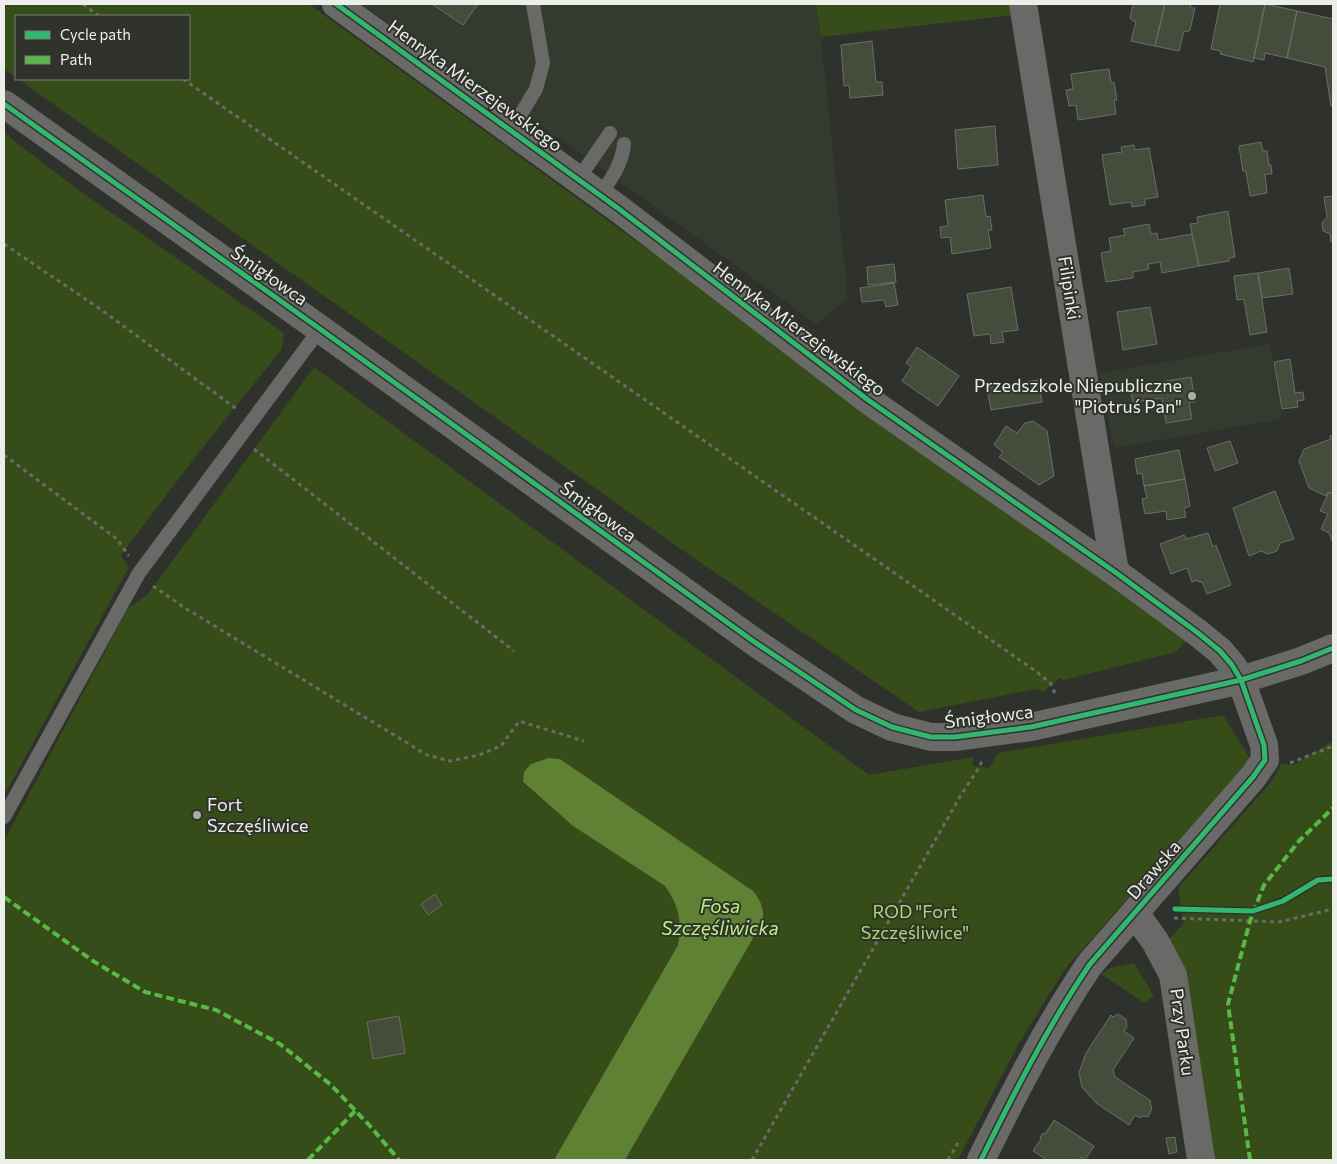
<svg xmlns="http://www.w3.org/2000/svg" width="1337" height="1164" viewBox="0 0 1337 1164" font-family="Commissioner,sans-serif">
  <rect width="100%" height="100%" fill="#2f312d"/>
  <!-- built -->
  <path fill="#343b2e" d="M361 4H816L821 37 848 298 816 324 565 142 469 80Z
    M1270 344 1282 419 1114 448 1100 373Z"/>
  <!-- green -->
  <path fill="#364c19" d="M4 4H309L1187 640 1176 652 1064 680 1060 678 1043 692 1036 689 919 712 678 547 18 79H189V16H16V78L4 69Z
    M816 4H1012L1013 15 821 37Z
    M4 133 76 188 284 333 282 349 196 456 121 555 129 567 4 796Z
    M314 367 869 775 974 757 972 765 989 768 998 753 1223 715 1251 760 1065 969 1019 1043 958 1160H625L763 921 752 891 560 759 549 758 523 783 573 826 665 886C680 906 682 921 678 945L554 1160H4V841L128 608 147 595 154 586Z
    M1333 741V1160H1213L1168 940 1184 923 1178 888 1272 781 1281 764 1293 765 1299 762Z
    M1134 963 1154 996 1144 1003 1101 974 1110 968Z"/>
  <!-- water -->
  <path fill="#5f8133" d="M549 758 560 759 753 891C761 901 764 908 763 921L625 1160H554L678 945C682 921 679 906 665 886L573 826 523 782 524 772 531 764Z"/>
  <!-- building -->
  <path fill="#464c3b" stroke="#6b6d69" d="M432 4H478L463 25Z
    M1133 4H1165L1155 46 1131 41 1136 21H1133L1130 18Z
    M1165 4H1190L1191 8H1195L1190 30 1187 32 1184 31 1179 51 1155 46Z
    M1220 4H1265L1253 62 1220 54 1221 51 1211 49Z
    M1265 4 1297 11 1287 58 1265 53 1264 60 1254 58Z
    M1297 11 1333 19V106H1331L1325 67 1287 58Z
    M872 41 876 82H882L883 95 850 98 849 85 844 86 841 45Z
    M1109 69 1111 83 1114 82 1117 100H1114L1116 114 1078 120 1076 105 1069 106 1066 90 1073 89 1071 74Z
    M995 126 998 165 958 169 955 130Z
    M1261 142 1263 151H1267L1269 165H1271L1272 174H1265L1267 193 1250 196 1246 171H1243L1239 146Z
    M1134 145 1135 150 1149 148 1158 197 1145 199V205L1132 207 1131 202 1110 205 1102 155 1122 152 1121 147Z
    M983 195 986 217 990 216 992 230H988L991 248 952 254 950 237 941 238 940 227 948 226 945 200Z
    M1333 196V241L1331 242 1330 234 1323 231 1322 223 1327 217 1324 197Z
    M1228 211 1235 257 1229 258V261L1199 266 1190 224 1198 223 1197 217Z
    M1149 224 1151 234 1157 233 1158 240 1192 234 1199 266 1162 273 1160 262 1148 264 1149 269 1133 272V278L1106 282 1101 253 1111 251 1109 238 1125 235 1123 229Z
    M894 264 896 282 868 285 867 267Z
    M1289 268 1293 294 1262 298 1258 273Z
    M1258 273 1267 332 1250 335 1244 299 1237 300 1234 276Z
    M894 283 898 305 886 307 884 300 862 302 860 288Z
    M1011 287 1018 330 1002 332 1004 342 991 344 990 334 974 336 967 294Z
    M1150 307 1157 344 1123 350 1117 312Z
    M917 347 959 376 938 406 902 381 911 367 906 363Z
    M1290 359 1295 393 1303 392 1304 400 1297 401 1298 407 1282 409 1274 362Z
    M1191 377 1195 402 1189 403 1192 419 1166 423 1162 398 1133 402 1130 387Z
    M1038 380 1042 402 991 410 987 388Z
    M1033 421 1047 431 1054 476 1039 485 999 457 1003 452 994 445 1006 426 1017 433 1025 423Z
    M1333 435V494L1328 492 1326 496 1309 488 1299 461 1304 449 1331 439 1330 436Z
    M1230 441 1238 463 1215 471 1207 448Z
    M1179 450 1185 479 1144 486 1142 473 1137 474 1135 459Z
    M1185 479 1190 506 1184 508 1186 517 1167 520 1166 511 1145 514 1142 499 1147 498 1144 486Z
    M1275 491 1294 539 1280 543 1277 551 1268 554 1261 551 1249 556 1233 508Z
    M1329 492 1333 494V543L1329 533 1321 529 1328 514 1320 511Z
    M1208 533 1213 547 1216 545 1231 585 1207 594 1202 582H1199L1198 580 1192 582 1187 568 1171 574 1160 544 1184 535 1186 539Z
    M435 894 442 905 428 915 421 904Z
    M1118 1014 1126 1019 1127 1027 1124 1031 1134 1038 1113 1070 1115 1077 1151 1101 1150 1103 1152 1109 1148 1117 1142 1116 1140 1118 1135 1115 1129 1125 1096 1103 1082 1087 1079 1073 1086 1053 1111 1015 1113 1017Z
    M399 1016 405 1053 373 1059 367 1022Z
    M1054 1120 1094 1146 1085 1160 1081 1157 1079 1160H1047L1033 1151 1041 1139 1040 1138 1043 1133 1045 1134Z
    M1175 1137 1177 1152 1169 1154 1166 1138Z"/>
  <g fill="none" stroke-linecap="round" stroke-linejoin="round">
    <!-- path -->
    <path stroke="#6a6b68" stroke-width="3" stroke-dasharray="4 4" stroke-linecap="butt" d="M83 4 99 16
      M183 79 1037 672 1051 684 1056 696
      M4 244 103 311 238 410
      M254 449 514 651
      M4 455 117 539 129 556
      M153 586 185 608 427 755 450 761 479 755 501 746 519 721 584 741
      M1290 763 1333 746
      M1174 918 1279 922 1333 909
      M752 1160 961 795 980 766 982 760
      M948 1160 958 1143"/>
    <!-- service -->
    <path stroke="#696a68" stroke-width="14" d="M512 129 536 89 543 63 533 4
      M579 178 610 133
      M600 195C612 178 622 164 624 144
      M4 817 139 573 320 329"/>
    <!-- minor -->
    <path stroke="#696a68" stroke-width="28" d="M336 4 619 209 868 400 1115 572 1198 633 1220 651 1232 665 1241 680 1264 745 1265 760 1253 777 1090 964C1048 1026 1014 1093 981 1160
      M1023 4 1115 572
      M4 104 320 329 753 641 856 710 892 727 931 737H955L1031 727 1241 680 1301 661 1333 648
      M1135 913 1155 941 1173 975 1201 1160"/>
    <!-- quiet -->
    <path stroke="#58b947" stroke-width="4" stroke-dasharray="8 4" stroke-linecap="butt" d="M4 897 93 961 145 992 216 1010 280 1044 331 1085 370 1126 399 1160
      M308 1160 355 1111
      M1250 1160 1228 1004 1250 921 1264 885 1299 841 1333 808"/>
    <defs>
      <path id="cycleway" d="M336 4 619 209 868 400 1115 572 1198 633 1220 651 1232 665 1241 680 1264 745 1265 760 1253 777 1090 964C1048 1026 1014 1093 981 1160
        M4 104 320 329 753 641 856 710 892 727 931 737H955L1031 727 1241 680 1301 661 1333 648
        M1175 909 1253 911 1283 901 1318 880 1333 879"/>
    </defs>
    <!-- cycleway casing -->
    <use href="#cycleway" stroke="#2f332b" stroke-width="8"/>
    <!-- cycleway -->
    <use href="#cycleway" stroke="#33b770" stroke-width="5"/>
  </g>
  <!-- markers -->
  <g fill="#aaaca7" stroke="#2f332b" stroke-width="2">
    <circle cx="1192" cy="396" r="5"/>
    <circle cx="197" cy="815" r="5"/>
  </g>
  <g text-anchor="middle" stroke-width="4" stroke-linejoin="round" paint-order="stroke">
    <!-- street labels -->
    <g font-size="18" fill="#eceee9" stroke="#2f332b">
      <text transform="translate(475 86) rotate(36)" y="6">Henryka Mierzejewskiego</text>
      <text transform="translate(269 276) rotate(35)" y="6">Śmigłowca</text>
      <text transform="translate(1069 288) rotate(81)" y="6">Filipinki</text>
      <text transform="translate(799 329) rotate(37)" y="6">Henryka Mierzejewskiego</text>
      <text transform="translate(598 512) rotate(36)" y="6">Śmigłowca</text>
      <text transform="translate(989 717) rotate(-7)" y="6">Śmigłowca</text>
      <text transform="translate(1154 870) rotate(-49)" y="6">Drawska</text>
      <text transform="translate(1182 1032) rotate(82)" y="6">Przy Parku</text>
    </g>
    <!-- poi labels -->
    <g font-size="18" fill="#eceee9" stroke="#2f332b" text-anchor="end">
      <text x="1182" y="392">Przedszkole Niepubliczne<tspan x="1182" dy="21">"Piotruś Pan"</tspan></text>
      <text x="207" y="811" text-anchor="start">Fort<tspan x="207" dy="21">Szczęśliwice</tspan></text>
    </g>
    <!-- park labels -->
    <g font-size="18" fill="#a7da6a" stroke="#2f332b">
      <text x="915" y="918">ROD "Fort<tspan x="915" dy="21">Szczęśliwice"</tspan></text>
    </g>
    <!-- water labels -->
    <g font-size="19" font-style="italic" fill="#bcf080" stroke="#2f332b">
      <text x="720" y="913">Fosa<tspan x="720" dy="22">Szczęśliwicka</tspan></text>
    </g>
  </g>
  <!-- border -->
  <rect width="1337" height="1164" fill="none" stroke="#eceee9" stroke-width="10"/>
  <!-- legend -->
  <rect x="15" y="15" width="175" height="65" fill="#2f332b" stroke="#7b7e77"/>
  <rect x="25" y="31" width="25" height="8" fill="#33b770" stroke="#7b7e77"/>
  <text x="60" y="40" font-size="15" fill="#eceee9">Cycle path</text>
  <rect x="25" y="56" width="25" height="8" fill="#58b947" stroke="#7b7e77"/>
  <text x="60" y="65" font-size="15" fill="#eceee9">Path</text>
</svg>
